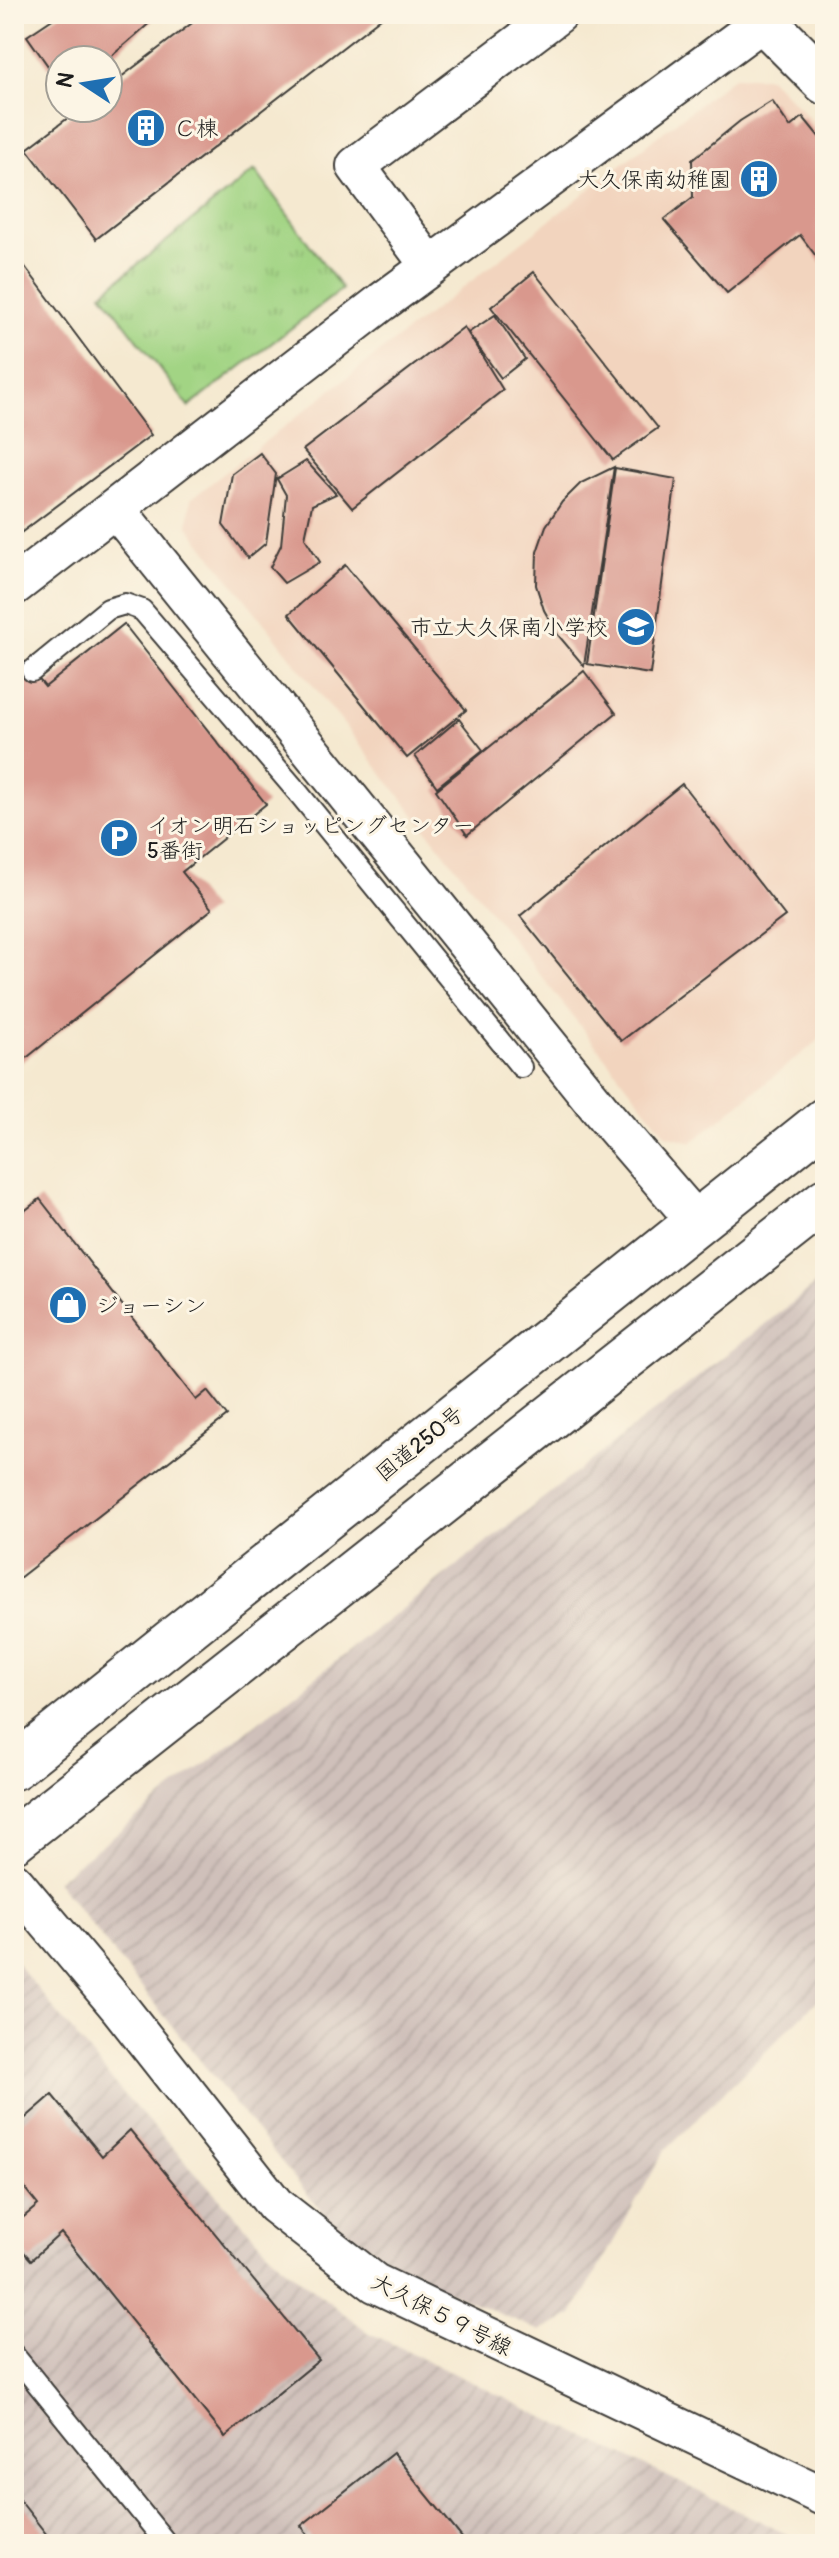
<svg xmlns="http://www.w3.org/2000/svg" width="839" height="2558" viewBox="0 0 839 2558" font-family="Pangolin,'Klee One',sans-serif">
  <defs>
    <pattern id="industrial-furrows" width="10" height="10" patternUnits="userSpaceOnUse" patternTransform="scale(2)"><rect width="10" height="10" fill="#cfc0ba"/><path d="M-1 1l2-2M0 10L10 0M9 11l2-2" fill="none" stroke="#b1a49f"/></pattern>
    <pattern id="park-tufts" width="24" height="20" patternUnits="userSpaceOnUse" patternTransform="scale(2)"><rect width="24" height="20" fill="#a2d484"/><path d="M3 7l-1-3M5 7V3M7 7l1-3M15 17l-1-3M17 17v-4M19 17l1-3" fill="none" stroke="#8bb571"/></pattern>
  </defs>
  <rect width="100%" height="100%" fill="#fcf5e5"/>
  <filter id="ink" filterUnits="userSpaceOnUse"><feTurbulence type="fractalNoise" baseFrequency=".0125" numOctaves="2"/><feDisplacementMap in="SourceGraphic" scale="16" xChannelSelector="R" yChannelSelector="G"/><feConvolveMatrix kernelMatrix="1 2 1 2 8 2 1 2 1" color-interpolation-filters="sRGB"/></filter>
  <filter id="wash" filterUnits="userSpaceOnUse"><feTurbulence type="fractalNoise" baseFrequency=".006" numOctaves="4" result="noise"/><feDisplacementMap in="SourceGraphic" scale="32" xChannelSelector="R" yChannelSelector="G"/><feGaussianBlur stdDeviation="1.8" result="paint"/><feColorMatrix in="noise" values="0 0 0 0 0 0 0 0 0 0 0 0 0 0 0 0 0 1.4 0 .05"/><feComposite in="paint" operator="in"/></filter>
  <g filter="url(#wash)">
    <rect width="100%" height="100%" fill="#f5e9d0"/>
    <!-- built -->
    <path fill="#f2d4be" d="M734 77H769L825 134V1035L692 1142 666 1135 188 526 191 499Z"/>
    <!-- industrial -->
    <path fill="url(#industrial-furrows)" d="M825 1277V1993L665 2150 572 2315 541 2331 425 2282 329 2221 56 1881Z
      M14 1960 124 2095 282 2266 368 2332 807 2544H14Z"/>
    <!-- park -->
    <path fill="url(#park-tufts)" stroke="#5f7850" stroke-width="2" d="M255 170 342 289 189 407 102 293Z"/>
    <g id="blocks">
      <!-- building -->
      <path fill="#d9988d" d="M60 14H160L107 60H60V83L27 36Z
        M204 14H386L96 239 27 149 81 108H108V87Z
        M772 101 790 127 803 117 825 144V268L800 235 727 293 664 220 693 197 692 160 740 121Z
        M14 252 151 435 14 538Z
        M534 272 658 428 613 460 491 307Z
        M495 315 525 359 501 378 468 333Z
        M464 327 503 390 352 508 303 450Z
        M260 453 276 474 266 543 248 558 223 525 232 474Z
        M306 461 336 494 312 505 305 538 320 562 284 583 270 567 281 545 286 495 277 479Z
        M614 467 584 666 558 635 544 610 536 585 537 552 546 526 562 502 581 483Z
        M615 468 676 479 650 674 587 664Z
        M345 565 466 710 407 758 289 614Z
        M124 624 266 804 182 872 212 909 14 1068V649L45 687Z
        M584 671 616 713 467 835 436 790Z
        M459 719 483 750 437 787 415 756Z
        M682 784 785 916 621 1041 520 916Z
        M40 1199 196 1400 207 1391 227 1416 14 1582V1219Z
        M52 2095 102 2156 130 2130 319 2360 225 2437 61 2233 31 2260 14 2241V2225L38 2205 14 2175V2128Z
        M393 2453 467 2544H316L301 2526Z
        M14 2493 54 2544H14Z"/>
    </g>
  </g>
  <g filter="url(#ink)">
    <use href="#blocks" fill-opacity="0" stroke="#3d3b37" stroke-width="2"/>
    <g fill="none" stroke-linecap="round" stroke-linejoin="round">
      <defs>
        <path id="lane" d="M32 671 108 609 125 604 142 610 300 795 521 1067
          M14 2355 167 2544"/>
        <path id="street" d="M430 266 356 166 558 14
          M115 508 608 1119 696 1221
          M14 586 382 302 773 14
          M14 1882 119 2007 275 2205 375 2283 825 2497"/>
        <path id="secondary" d="M757 14 825 82"/>
        <path id="highway" d="M14 1767 825 1120
          M14 1840 825 1201"/>
      </defs>
      <!-- lane casing -->
      <use href="#lane" stroke="#3d3b37" stroke-width="24"/>
      <!-- street casing -->
      <use href="#street" stroke="#3d3b37" stroke-width="42"/>
      <!-- secondary casing -->
      <use href="#secondary" stroke="#3d3b37" stroke-width="48"/>
      <!-- highway casing -->
      <use href="#highway" stroke="#3d3b37" stroke-width="48"/>
      <!-- lane -->
      <use href="#lane" stroke="#fff" stroke-width="20"/>
      <!-- street -->
      <use href="#street" stroke="#fff" stroke-width="38"/>
      <!-- secondary -->
      <use href="#secondary" stroke="#fff" stroke-width="44"/>
      <!-- highway -->
      <use href="#highway" stroke="#fff" stroke-width="44"/>
    </g>
  </g>
  <!-- icons -->
  <defs>
    <symbol id="building-disc" viewBox="-11 -11 22 22"><circle r="9.5" fill="#1f6fb2" stroke="#fcf5e5"/><path d="M-4-6H4V6H1V3H-1V6H-4ZM-2.5-4.3h1.7v1.8h-1.7ZM.8-4.3h1.7v1.8H.8ZM-2.5-1h1.7V.8h-1.7ZM.8-1h1.7V.8H.8Z" fill="#fff"/></symbol>
    <symbol id="school-disc" viewBox="-11 -11 22 22"><circle r="9.5" fill="#1f6fb2" stroke="#fcf5e5"/><path d="M0-5L7-2L0 1L-7-2ZM-4 1L0 2.5L4 1V4Q0 6-4 4Z" fill="#fff"/></symbol>
    <symbol id="parking-disc" viewBox="-11 -11 22 22"><circle r="9.5" fill="#1f6fb2" stroke="#fcf5e5"/><path d="M-3.5-5.5H1a3.5 3.5 0 0 1 0 7H-1V5.5H-3.5ZM-1-3.4V-.6H.8a1.4 1.4 0 0 0 0-2.8Z" fill="#fff"/></symbol>
    <symbol id="shop-disc" viewBox="-11 -11 22 22"><circle r="9.5" fill="#1f6fb2" stroke="#fcf5e5"/><path d="M-5-2.5h2.3a2.7 3.5 0 0 1 5.4 0H5L5.5 6h-11ZM-1.5-2.5h3a1.5 2.3 0 0 0-3 0Z" fill="#fff"/></symbol>
  </defs>
  <g fill-rule="evenodd">
    <use href="#building-disc" x="124" y="106" width="44" height="44"/>
    <use href="#building-disc" x="737" y="157" width="44" height="44"/>
    <use href="#school-disc" x="614" y="605" width="44" height="44"/>
    <use href="#parking-disc" x="97" y="816" width="44" height="44"/>
    <use href="#shop-disc" x="46" y="1283" width="44" height="44"/>
  </g>
  <g text-anchor="middle" stroke-width="6" stroke-linejoin="round" paint-order="stroke">
    <!-- poi labels -->
    <g font-size="22" fill="#1c1c1c" stroke="#fcf5e5" text-anchor="start">
      <text x="174" y="136">Ｃ棟</text>
      <text x="731" y="187" text-anchor="end">大久保南幼稚園</text>
      <text x="608" y="635" text-anchor="end">市立大久保南小学校</text>
      <text x="147" y="833">イオン明石ショッピングセンター<tspan x="147" dy="25">5番街</tspan></text>
      <text x="96" y="1313">ジョーシン</text>
    </g>
    <!-- street labels -->
    <g font-size="22" fill="#1c1c1c" stroke="#fcf5e5">
      <text transform="translate(419 1443) rotate(-39)" y="8">国道250号</text>
      <text transform="translate(442 2314) rotate(27)" y="8">大久保５９号線</text>
    </g>
  </g>
  <!-- margin -->
  <rect width="839" height="2558" fill="none" stroke="#fcf5e5" stroke-width="48"/>
  <!-- north arrow -->
  <g transform="translate(84 84) rotate(282)"><circle r="38" fill="#fcf5e5" stroke="#a29e95" stroke-width="2"/>
  <path d="M0-6L14 30L0 20L-14 30Z" fill="#1f6fb2"/>
  <text y="-12" font-size="22" font-weight="bold" text-anchor="middle" fill="#1c1c1c">N</text>
  </g>
</svg>
